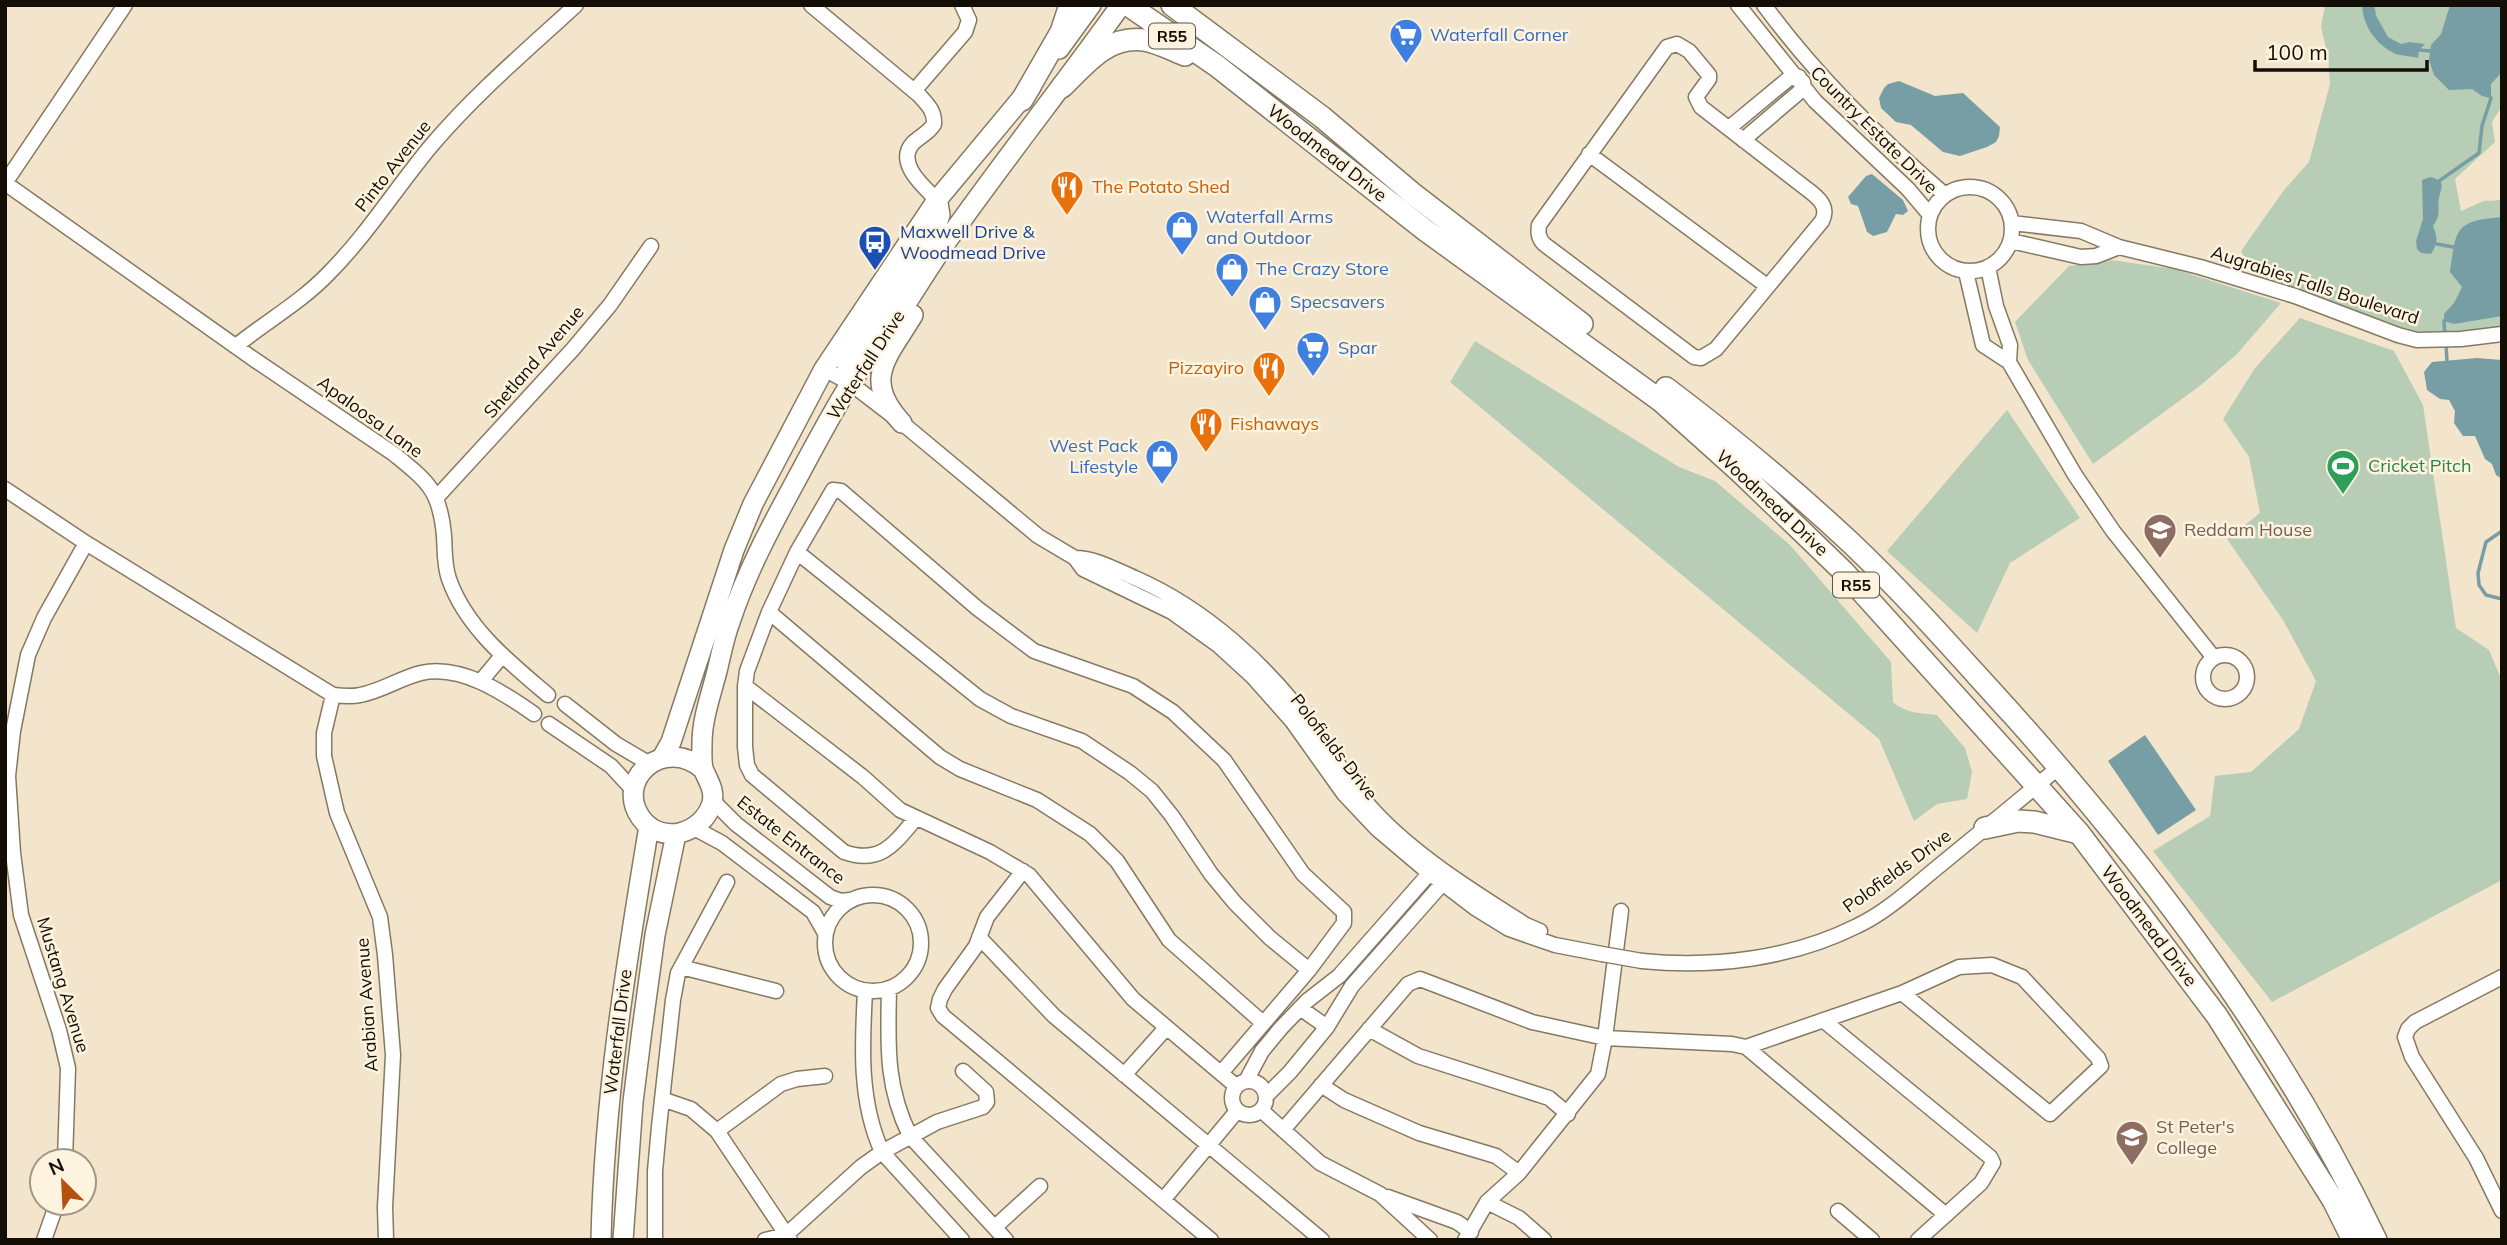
<svg xmlns="http://www.w3.org/2000/svg" width="2507" height="1245" viewBox="0 0 2507 1245" font-family="Mulish,sans-serif">
  <rect width="100%" height="100%" fill="#f3e5cc"/>
  <!-- green -->
  <path fill="#b8cdb6" d="M2325 5H2502V106L2492 122 2495 142 2455 179 2461 211 2484 201 2502 200V329L2439 336 2397 326 2256 278 2241 251 2284 190 2309 162 2330 84 2328 56 2321 27Z
    M2111 260 2174 269 2281 303 2237 354 2201 385 2093 464 2028 360 2015 322 2069 266Z
    M2300 318 2394 351 2423 405 2456 628 2489 650 2502 681V880L2272 1002 2153 851 2210 816 2215 776 2251 772 2299 729 2316 681 2283 620 2227 539 2260 513 2249 457 2223 419 2255 368Z
    M1475 341 1679 467 1715 481 1790 545 1891 662 1893 702C1905 713 1921 713 1937 715L1965 748 1972 772 1967 799 1937 804 1914 821 1879 739 1450 382Z
    M2007 410 2080 518 2010 563 1977 633 1887 551Z"/>
  <!-- water -->
  <path fill="#789ea5" d="M2362 5H2370L2388 37 2401 44 2409 42 2425 44 2419 50 2418 58C2411 56 2402 56 2396 54 2376 45 2363 26 2362 5Z
    M2450 5H2502V72L2491 84V98L2482 96 2472 89 2449 90 2434 75 2429 60 2431 45 2441 34Z
    M1899 81 1935 96 1963 93 2000 127 1999 136 1996 142 1987 147 1960 156 1943 152 1911 125 1896 122 1881 108 1879 98 1884 88 1888 84Z
    M1872 174 1903 200 1908 211 1903 215 1896 214 1887 232 1873 236 1867 232 1858 206 1851 204 1848 197 1866 176Z
    M2430 177C2447 181 2441 187 2439 198 2437 211 2442 213 2433 226 2438 238 2438 243 2431 254L2421 253 2417 249 2416 241 2423 219 2422 180Z
    M2502 217V316L2454 324 2444 321V314L2454 303 2462 287 2450 272C2456 228 2455 221 2502 217Z
    M2477 358 2502 360V479L2496 475 2492 464 2485 459 2475 436H2463L2454 423 2455 411 2449 400 2440 399 2427 390 2424 372 2432 362Z
    M2145 735 2196 810 2158 835 2108 761Z"/>
  <g fill="none" stroke-linecap="round" stroke-linejoin="round">
    <!-- stream -->
    <path stroke="#789ea5" stroke-width="3.5" d="M2372 5 2374 13
      M2419 50 2431 51
      M2439 181 2479 153 2482 126 2491 98
      M2437 244 2453 247
      M2444 321 2445 336
      M2446 343 2447 362
      M2502 531 2486 542 2478 573 2479 585 2486 595 2502 599"/>
    <defs>
      <path id="street" d="M811 5 919 95C927 104 935 111 934 124 929 133 920 136 913 143 895 163 924 187 937 200
        M1738 5 1815 101 1908 189 1930 215
        M1764 5C1816 76 1879 138 1945 195
        M1677 44 1689 51 1709 75V79L1696 97 1701 107 1812 193C1822 201 1828 209 1822 221L1716 349 1701 358 1694 357 1544 244C1538 238 1538 232 1539 225L1667 47Z
        M914 91 965 32 969 20 962 5
        M1729 128 1793 75 1799 77
        M1743 140 1804 88 1803 82
        M1589 154 1767 286
        M5 183 255 360 394 454C428 482 440 490 444 536 445 551 444 565 449 579 466 628 510 663 548 695
        M5 183 125 5
        M1928 229a42 42 0 1 1 84 0a42 42 0 1 1-84 0Z
        M2012 223 2081 231 2119 247 2200 267 2295 296 2398 335 2417 340 2461 339 2502 334
        M2011 241 2081 257 2096 256 2119 247
        M1988 267 1996 306 2010 345 2009 362
        M1966 272 1983 345 2009 362 2075 475 2113 531 2214 658
        M236 346C267 321 301 302 328 274 367 235 396 188 431 146 475 94 526 51 576 5
        M824 369 850 383 902 423 1038 536 1075 558 1083 569 1172 612 1218 645 1253 677 1292 721 1344 794 1377 829 1429 873 1475 908 1509 929 1555 945 1602 954
        M5 489 86 543 333 695C342 696 352 697 360 695 382 691 400 678 421 673 461 664 504 693 534 714
        M437 497 573 349 610 305 651 246
        M797 552 980 699 1011 716 1082 741 1130 773 1152 791 1172 816 1211 874 1235 903 1270 938 1309 970
        M1075 558C1096 558 1116 570 1135 578 1206 609 1268 666 1313 728 1333 755 1350 785 1373 810 1414 855 1474 892 1526 925L1540 931
        M769 612 940 757 960 769 1037 800 1090 834 1117 861 1169 940 1263 1023
        M2203 677a22 22 0 1 1 44 0a22 22 0 1 1-44 0Z
        M481 681 501 657
        M745 686 863 777 900 810 990 852 1029 875 1133 999 1236 1086
        M333 695 324 733V756L337 813 380 917 385 955 393 1055 385 1207 386 1240
        M565 704 616 744 650 764
        M549 724 611 766 634 791
        M713 801 736 824 830 897 841 901 850 900
        M916 818C895 843 881 865 844 852L752 775 747 765 745 747V686L747 671 769 612 797 552 833 490 841 491 977 608 1034 651 1133 686 1173 712 1224 760 1303 874 1344 912V923L1309 970 1221 1073
        M694 828 722 843 813 912 825 933
        M1023 871 987 917 976 946 945 989 940 999 938 1008 943 1016 1211 1240
        M825 943a48 48 0 1 1 96 0a48 48 0 1 1-96 0Z
        M979 937 1054 1016 1322 1240
        M1642 961C1714 968 1791 959 1857 926 1887 912 1913 887 1939 866 1979 833 2019 801 2059 767
        M681 967 776 991
        M2502 977 2415 1022 2408 1029 2405 1037 2412 1057 2476 1158 2502 1211
        M889 988C888 1044 885 1085 910 1136L1006 1240
        M865 991C862 1046 859 1101 882 1152L962 1240
        M1300 1008 1327 1027
        M1823 1020 1990 1157 1993 1163 1981 1183 1918 1240
        M1369 1029 1418 1056 1549 1098 1568 1114
        M1746 1047 1902 993 1959 967 1992 965 2022 977 2098 1058 2101 1066 2050 1114 1902 993
        M1124 1075 1166 1028
        M1232 1098a17 17 0 1 1 34 0a17 17 0 1 1-34 0Z
        M1246 1081 1262 1051 1281 1028 1307 1001 1339 976 1435 867
        M1321 1085 1344 1100 1419 1133 1496 1156 1519 1173
        M1266 1096 1290 1072 1327 1027 1352 986 1449 876
        M662 1099 691 1109 717 1131 790 1240
        M1261 1110 1320 1163 1380 1194 1430 1240
        M1283 1130 1408 984 1420 979 1532 1022 1605 1038 1732 1044 1746 1047 1946 1215
        M717 1131 781 1084 797 1079 825 1076
        M65 1161 68 1068 59 1030 21 915 13 853 8 776 13 731 28 655 44 618 86 543
        M1388 1197 1457 1222 1471 1232
        M1163 1200 1237 1111
        M1487 1202 1519 1218 1544 1240
        M1838 1211 1872 1240
        M995 1227 1040 1186
        M44 1240 57 1203
        M655 1240V1171L659 1127 673 1000 678 973 727 882
        M765 1240 786 1235 861 1167 882 1152 937 1122 983 1107 987 1102 986 1092 963 1071
        M1465 1240 1487 1202 1519 1173 1598 1074 1605 1038 1621 911"/>
      <path id="secondary" d="M1059 49 1091 5
        M847 366 937 224 940 215 938 203
        M902 423C861 379 888 357 913 315
        M662 758 671 742 734 550 753 504 824 369 937 200 1031 87
        M703 769C663 735 614 780 641 818 661 846 703 834 712 803 715 791 709 782 704 771 701 764 702 752 702 743 702 719 711 695 717 671 721 655 724 638 730 622 747 570 774 521 800 473 816 443 832 413 850 384 862 365 877 347 890 328 913 294 934 258 959 224 1012 150 1068 79 1121 5
        M601 1240C604 1100 626 964 649 826
        M623 1240 633 1102 642 1030 655 935 676 834"/>
      <path id="primary" d="M1128 5 1217 66 1425 230 1661 401 1739 471 1844 572 2079 833 2217 1016 2333 1200 2353 1240
        M1172 5 1322 117 1412 193 1582 324
        M1062 87C1085 65 1107 35 1144 40 1158 42 1172 50 1185 55
        M1022 100 1061 32 1070 5
        M1666 388C1731 437 1792 488 1851 543 1908 597 1960 657 2013 715 2155 874 2284 1047 2376 1240
        M1985 828 2018 821 2034 822 2079 833"/>
    </defs>
    <!-- street casing -->
    <use href="#street" stroke="#857962" stroke-width="17"/>
    <!-- secondary casing -->
    <use href="#secondary" stroke="#857962" stroke-width="22"/>
    <!-- primary casing -->
    <use href="#primary" stroke="#857962" stroke-width="24"/>
    <!-- street -->
    <use href="#street" stroke="#fff" stroke-width="14"/>
    <!-- secondary -->
    <use href="#secondary" stroke="#fff" stroke-width="19"/>
    <!-- primary -->
    <use href="#primary" stroke="#fff" stroke-width="21"/>
    <defs>
      <path id="street-bridge" d="M1602 954 1642 961"/>
    </defs>
    <!-- street-bridge casing -->
    <use href="#street-bridge" stroke="#857962" stroke-width="17" stroke-linecap="butt"/>
    <!-- street-bridge -->
    <use href="#street-bridge" stroke="#fff" stroke-width="14"/>
  </g>
  <!-- icons -->
  <defs>
    <symbol id="supermarket-pin" viewBox="-11 -11 22 30"><path d="M0 17L-7.5 6A9.5 9.5 0 1 1 7.5 6Z" fill="#3f7fe0" stroke="#fef3de"/><path d="M-6-5.5h2.5l.6 2H6L4.5 2H-2.5L-4.4-4H-6ZM-1.5 3.2a1.3 1.3 0 1 0 .1 0ZM3 3.2a1.3 1.3 0 1 0 .1 0Z" fill="#fff"/></symbol>
    <symbol id="restaurant-pin" viewBox="-11 -11 22 30"><path d="M0 17L-7.5 6A9.5 9.5 0 1 1 7.5 6Z" fill="#e8710a" stroke="#fef3de"/><path d="M-5-6h1v4h1v-4h1v4h1v-4h1v5L-1.5 .5V6h-2V.5L-5-1ZM5-6V6H3V1.5H1.5Q1.5-4 5-6Z" fill="#fff"/></symbol>
    <symbol id="shop-pin" viewBox="-11 -11 22 30"><path d="M0 17L-7.5 6A9.5 9.5 0 1 1 7.5 6Z" fill="#3f7fe0" stroke="#fef3de"/><path d="M-5-2.5h2.3a2.7 3.5 0 0 1 5.4 0H5L5.5 6h-11ZM-1.5-2.5h3a1.5 2.3 0 0 0-3 0Z" fill="#fff"/></symbol>
    <symbol id="bus-pin" viewBox="-11 -11 22 30"><path d="M0 17L-7.5 6A9.5 9.5 0 1 1 7.5 6Z" fill="#1a4fb4" stroke="#fef3de"/><path d="M-5-6H5V4H4V6H2V4H-2V6H-4V4H-5ZM-3.5-4V0h7V-4ZM-3.5 1.2v1.5H-2V1.2ZM2 1.2v1.5H3.5V1.2Z" fill="#fff"/></symbol>
    <symbol id="stadium-pin" viewBox="-11 -11 22 30"><path d="M0 17L-7.5 6A9.5 9.5 0 1 1 7.5 6Z" fill="#2e9e5b" stroke="#fef3de"/><path d="M0-5a6.5 5 0 1 0 0 10a6.5 5 0 1 0 0-10ZM-3.5-1.8h7v3.6h-7Z" fill="#fff"/></symbol>
    <symbol id="school-pin" viewBox="-11 -11 22 30"><path d="M0 17L-7.5 6A9.5 9.5 0 1 1 7.5 6Z" fill="#8d6e63" stroke="#fef3de"/><path d="M0-5L7-2L0 1L-7-2ZM-4 1L0 2.5L4 1V4Q0 6-4 4Z" fill="#fff"/></symbol>
  </defs>
  <g fill-rule="evenodd">
    <use href="#supermarket-pin" x="1387" y="16" width="38" height="52"/>
    <use href="#restaurant-pin" x="1048" y="168" width="38" height="52"/>
    <use href="#shop-pin" x="1163" y="208" width="38" height="52"/>
    <use href="#bus-pin" x="856" y="223" width="38" height="52"/>
    <use href="#shop-pin" x="1213" y="250" width="38" height="52"/>
    <use href="#shop-pin" x="1246" y="283" width="38" height="52"/>
    <use href="#supermarket-pin" x="1294" y="329" width="38" height="52"/>
    <use href="#restaurant-pin" x="1250" y="349" width="38" height="52"/>
    <use href="#restaurant-pin" x="1187" y="405" width="38" height="52"/>
    <use href="#shop-pin" x="1143" y="437" width="38" height="52"/>
    <use href="#stadium-pin" x="2324" y="447" width="38" height="52"/>
    <use href="#school-pin" x="2141" y="511" width="38" height="52"/>
    <use href="#school-pin" x="2113" y="1118" width="38" height="52"/>
  </g>
  <g text-anchor="middle" stroke-width="5" stroke-linejoin="round" paint-order="stroke">
    <!-- shield labels -->
    <g fill="#fef3de" stroke="#595347" stroke-width="2">
      <rect x="1149" y="23.5" width="46" height="25" rx="5"/>
      <rect x="1833" y="572.5" width="46" height="25" rx="5"/>
    </g>
    <g font-size="16" font-weight="bold" fill="#120e06">
      <text x="1172" y="42">R55</text>
      <text x="1856" y="591">R55</text>
    </g>
    <!-- shop labels -->
    <g font-size="18" fill="#366cbe" stroke="#fef3de" text-anchor="start">
      <text x="1430" y="41">Waterfall Corner</text>
      <text x="1206" y="223">Waterfall Arms<tspan x="1206" dy="21">and Outdoor</tspan></text>
      <text x="1256" y="275">The Crazy Store</text>
      <text x="1290" y="308">Specsavers</text>
      <text x="1338" y="354">Spar</text>
      <text x="1138" y="452" text-anchor="end">West Pack<tspan x="1138" dy="21">Lifestyle</tspan></text>
    </g>
    <!-- street labels -->
    <g font-size="18" fill="#120e06" stroke="#fef3de">
      <text transform="translate(1874 130) rotate(45)" y="6">Country Estate Drive</text>
      <text transform="translate(1327 153) rotate(38)" y="6">Woodmead Drive</text>
      <text transform="translate(393 166) rotate(-52)" y="6">Pinto Avenue</text>
      <text transform="translate(2315 285) rotate(18)" y="6">Augrabies Falls Boulevard</text>
      <text transform="translate(534 362) rotate(-49)" y="6">Shetland Avenue</text>
      <text transform="translate(866 365) rotate(-57)" y="6">Waterfall Drive</text>
      <text transform="translate(370 417) rotate(36)" y="6">Apaloosa Lane</text>
      <text transform="translate(1772 503) rotate(43)" y="6">Woodmead Drive</text>
      <text transform="translate(1334 747) rotate(52)" y="6">Polofields Drive</text>
      <text transform="translate(791 840) rotate(38)" y="6">Estate Entrance</text>
      <text transform="translate(1897 871) rotate(-36)" y="6">Polofields Drive</text>
      <text transform="translate(2149 926) rotate(53)" y="6">Woodmead Drive</text>
      <text transform="translate(63 985) rotate(73)" y="6">Mustang Avenue</text>
      <text transform="translate(367 1005) rotate(-94)" y="6">Arabian Avenue</text>
      <text transform="translate(618 1032) rotate(-83)" y="6">Waterfall Drive</text>
    </g>
    <!-- food labels -->
    <g font-size="18" fill="#c56008" stroke="#fef3de" text-anchor="start">
      <text x="1092" y="193">The Potato Shed</text>
      <text x="1244" y="374" text-anchor="end">Pizzayiro</text>
      <text x="1230" y="430">Fishaways</text>
    </g>
    <!-- transit labels -->
    <g font-size="18" fill="#164399" stroke="#fef3de" text-anchor="start">
      <text x="900" y="238">Maxwell Drive &amp;<tspan x="900" dy="21">Woodmead Drive</tspan></text>
    </g>
    <!-- leisure labels -->
    <g font-size="18" fill="#27864d" stroke="#fef3de" text-anchor="start">
      <text x="2368" y="472">Cricket Pitch</text>
    </g>
    <!-- education labels -->
    <g font-size="18" fill="#785e54" stroke="#fef3de" text-anchor="start">
      <text x="2184" y="536">Reddam House</text>
      <text x="2156" y="1133">St Peter's<tspan x="2156" dy="21">College</tspan></text>
    </g>
  </g>
  <!-- border -->
  <rect width="2507" height="1245" fill="none" stroke="#120e06" stroke-width="14"/>
  <!-- north arrow -->
  <g transform="translate(63 1182) rotate(336)"><circle r="33" fill="#fef3de" stroke="#a09788" stroke-width="2"/>
  <path d="M0-5L12 26L0 18L-12 26Z" fill="#b35111"/>
  <text y="-10" font-size="19" font-weight="bold" text-anchor="middle" fill="#120e06">N</text>
  </g>
  <!-- scale -->
  <path d="M2255 60v10h172v-10" fill="none" stroke="#120e06" stroke-width="3.5"/>
  <text x="2266" y="60" font-size="21" fill="#120e06" stroke="#fef3de" stroke-width="5" paint-order="stroke">100 m</text>
</svg>
